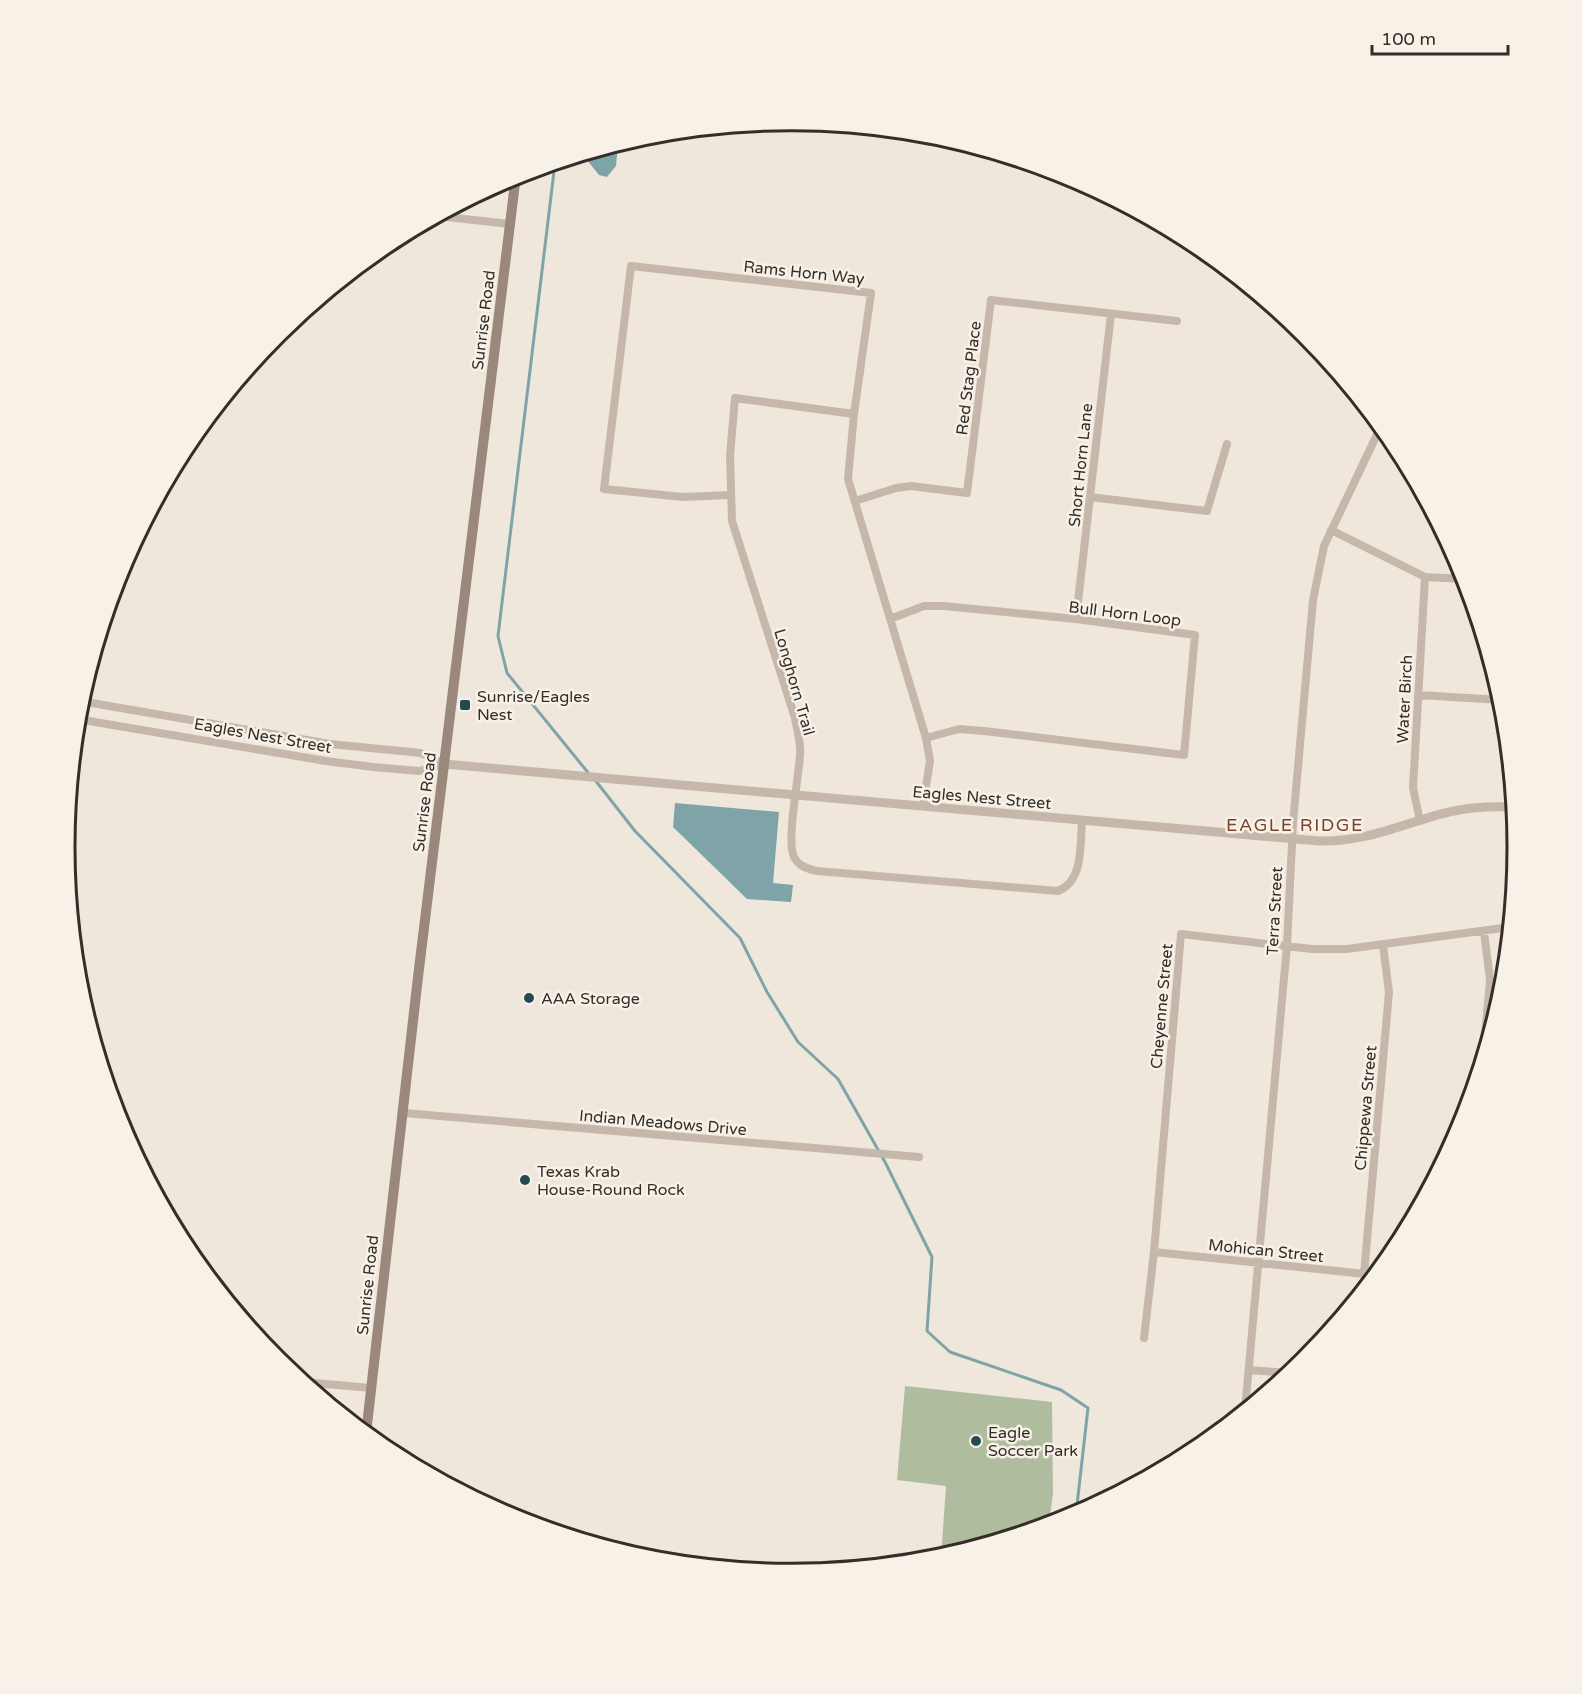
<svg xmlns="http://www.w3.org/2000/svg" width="1582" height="1694" viewBox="0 0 1582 1694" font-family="'Varela Round',sans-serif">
  <rect width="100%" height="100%" fill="#efe7dc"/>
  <!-- green -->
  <path fill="#b0bc9e" d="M905 1386 1052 1402 1053 1493 1049 1524 941 1557 946 1486 897 1480Z"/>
  <!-- water -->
  <path fill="#7fa4a8" d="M618 144 616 166 607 177 599 175 583 155Z
    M675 803 779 812 773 883 793 885 791 902 747 899 673 827Z"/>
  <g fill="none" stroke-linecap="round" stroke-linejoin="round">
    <!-- stream -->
    <path stroke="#7fa4a8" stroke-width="3" d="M555 163 498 636 507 673 590 775
      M595 780 635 831 740 938 767 992 798 1042 838 1079 885 1162 932 1257 927 1331 950 1352 1061 1390 1088 1408 1076 1514"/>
    <!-- minor -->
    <path stroke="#c5b8aa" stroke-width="8" d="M437 216 510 224
      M854 414 735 398 730 456 732 521 795 718C797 730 801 742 800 755 799 776 786 841 794 857 798 866 808 869 817 871L1058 891C1084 881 1080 844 1082 821
      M730 495 683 497 604 489 631 266 871 293 854 414 848 479 926 738 930 761 923 806
      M1090 497 1207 511 1227 444
      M855 501 896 488 911 486 967 493 991 300 1177 321
      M1331 530 1425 577 1465 579
      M890 619 924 606H944L1076 619 1195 635 1184 755 984 731 959 729 926 738
      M1076 619 1111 314
      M1418 695 1502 700
      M80 701 330 744 421 753 444 764
      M77 719 326 761 373 767 419 771 444 764
      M1420 821 1413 788 1425 577
      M1483 1057 1490 980 1484 932
      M404 1113 919 1157
      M1154 1252 1375 1275
      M1364 1274 1389 992 1383 945
      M1144 1338 1154 1252 1181 934 1312 949H1347L1510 927
      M1249 1370 1289 1373
      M303 1382 371 1388
      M1245 1410 1287 945 1293 823 1313 600 1324 546 1381 426"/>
    <!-- tertiary -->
    <path stroke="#c5b8aa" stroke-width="9" d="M444 764 1319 841C1369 842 1403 823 1449 812 1470 807 1492 806 1514 807"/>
    <!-- secondary -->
    <path stroke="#99887b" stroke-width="10" d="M366 1434 418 977 516 175"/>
  </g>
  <!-- markers -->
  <g fill="#234a50" stroke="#f7f1e8" stroke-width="2">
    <rect x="459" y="699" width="12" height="12" rx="3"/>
    <circle cx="529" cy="998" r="6"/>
    <circle cx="525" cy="1180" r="6"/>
    <circle cx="976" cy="1441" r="6"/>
  </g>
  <g text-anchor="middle" stroke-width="5" stroke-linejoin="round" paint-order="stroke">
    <!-- street labels -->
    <g font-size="16" fill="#342d28" stroke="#f7f1e8">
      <text transform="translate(804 272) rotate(6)" y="6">Rams Horn Way</text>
      <text transform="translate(483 320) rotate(-83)" y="6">Sunrise Road</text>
      <text transform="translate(968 378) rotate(-83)" y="6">Red Stag Place</text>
      <text transform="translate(1080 465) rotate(-84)" y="6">Short Horn Lane</text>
      <text transform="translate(1125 613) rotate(7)" y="6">Bull Horn Loop</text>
      <text transform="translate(795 682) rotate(74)" y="6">Longhorn Trail</text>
      <text transform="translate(1404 699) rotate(-87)" y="6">Water Birch</text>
      <text transform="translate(263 735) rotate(10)" y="6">Eagles Nest Street</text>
      <text transform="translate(982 797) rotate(5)" y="6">Eagles Nest Street</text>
      <text transform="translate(424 802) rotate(-83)" y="6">Sunrise Road</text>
      <text transform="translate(1274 911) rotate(-87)" y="6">Terra Street</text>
      <text transform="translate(1161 1006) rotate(-85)" y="6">Cheyenne Street</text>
      <text transform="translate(1365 1108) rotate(-85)" y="6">Chippewa Street</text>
      <text transform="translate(663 1122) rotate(5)" y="6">Indian Meadows Drive</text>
      <text transform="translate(1266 1250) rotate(6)" y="6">Mohican Street</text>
      <text transform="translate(367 1285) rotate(-84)" y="6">Sunrise Road</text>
    </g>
    <!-- poi labels -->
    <g font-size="16" fill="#342d28" stroke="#f7f1e8" text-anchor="start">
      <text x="477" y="702">Sunrise/Eagles<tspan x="477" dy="18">Nest</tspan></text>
      <text x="541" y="1004">AAA Storage</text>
      <text x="537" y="1177">Texas Krab<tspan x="537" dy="18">House-Round Rock</tspan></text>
      <text x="988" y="1438">Eagle<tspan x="988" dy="18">Soccer Park</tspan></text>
    </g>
    <!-- neighbourhood labels -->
    <g font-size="18" letter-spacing="1.5" fill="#79432b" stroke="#f7f1e8">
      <text x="1295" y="831">EAGLE RIDGE</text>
    </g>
  </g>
  <!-- crop -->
  <path d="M0 0H1582V1694H0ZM75 847a716 716 0 1 1 1432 0a716 716 0 1 1-1432 0Z" fill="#f7f1e8" fill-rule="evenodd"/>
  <path fill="none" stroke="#342d28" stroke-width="3" d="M75 847a716 716 0 1 1 1432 0a716 716 0 1 1-1432 0Z"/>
  <!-- scale -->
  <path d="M1372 45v9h136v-9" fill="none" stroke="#342d28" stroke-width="3"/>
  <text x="1381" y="45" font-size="18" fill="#342d28" stroke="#f7f1e8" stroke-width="4.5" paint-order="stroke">100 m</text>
</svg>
